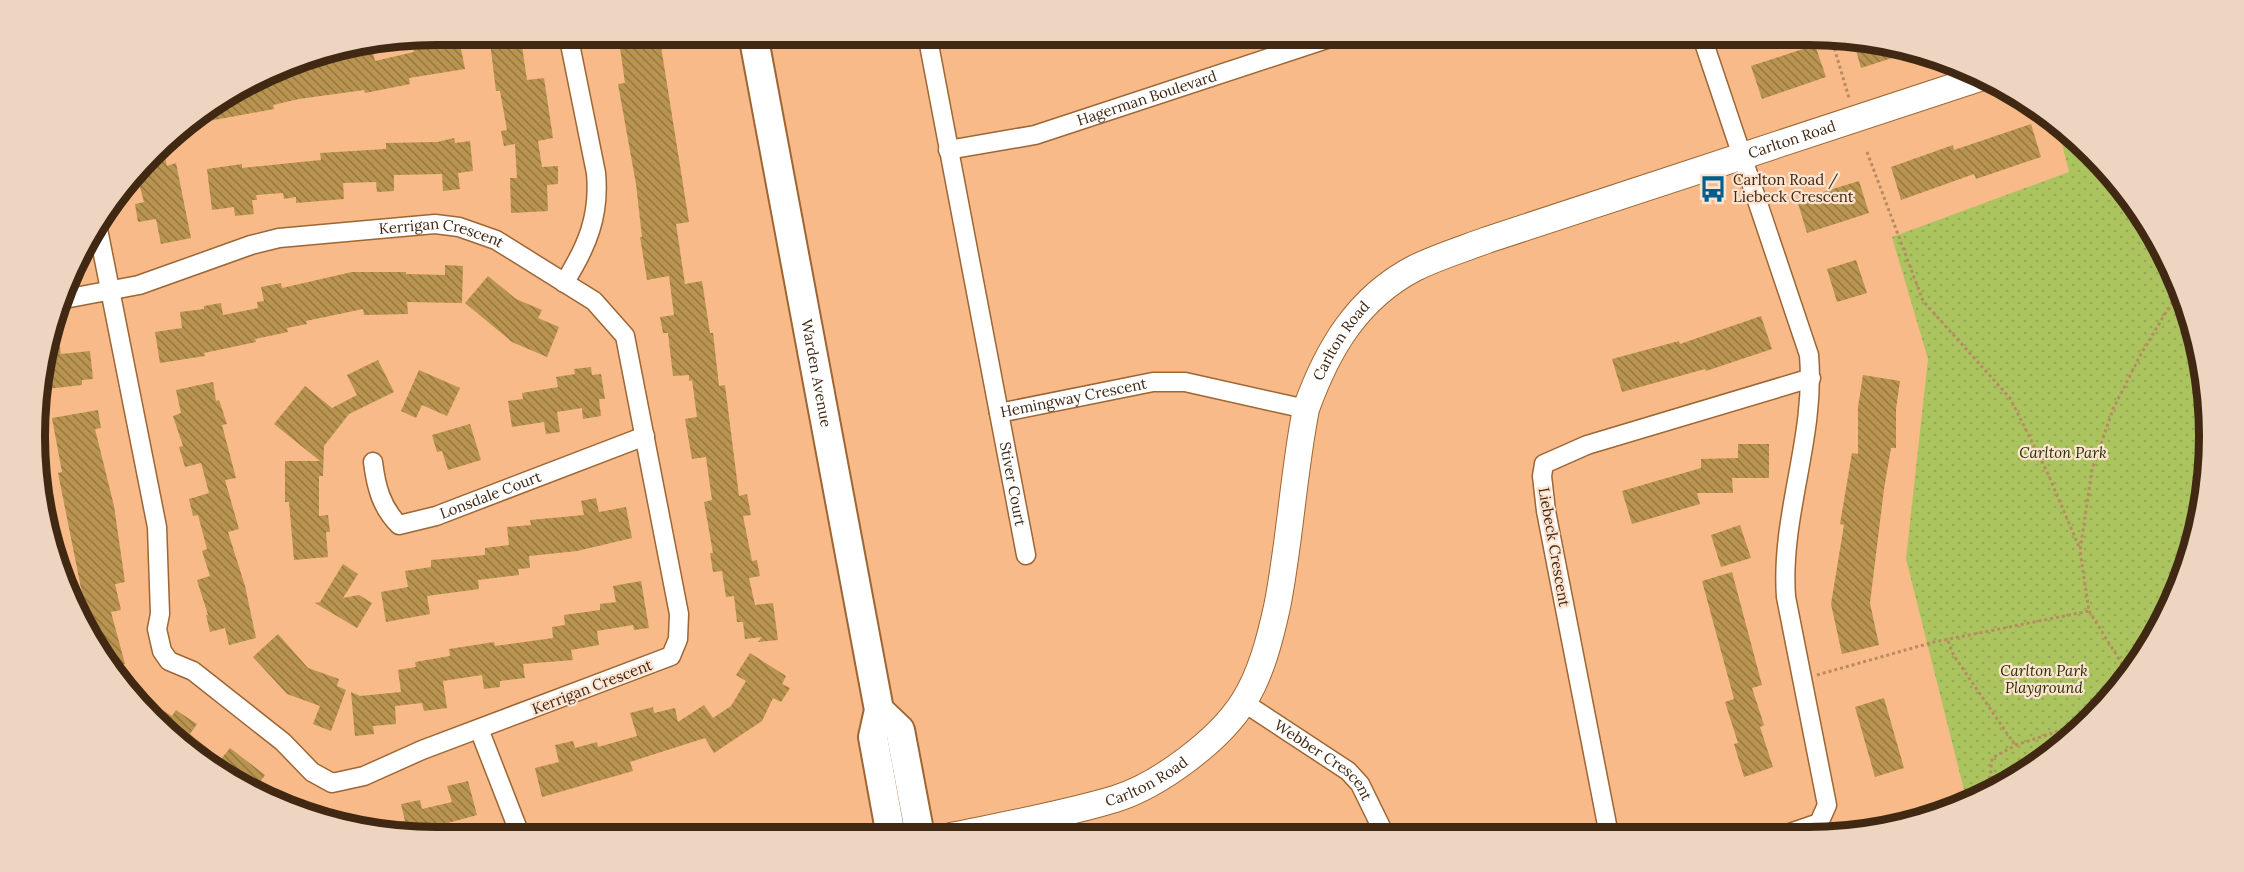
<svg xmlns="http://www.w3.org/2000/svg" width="2244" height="872" viewBox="0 0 2244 872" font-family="Lora,serif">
  <defs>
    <pattern id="park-dots" width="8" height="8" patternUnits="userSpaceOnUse" patternTransform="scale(1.5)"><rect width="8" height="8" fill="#acc460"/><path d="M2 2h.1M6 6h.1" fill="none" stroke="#95a852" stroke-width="1.8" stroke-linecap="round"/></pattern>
    <pattern id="building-back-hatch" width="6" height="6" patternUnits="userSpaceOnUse" patternTransform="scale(1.5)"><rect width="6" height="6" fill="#b99350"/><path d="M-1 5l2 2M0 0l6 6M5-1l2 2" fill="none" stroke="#987841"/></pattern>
  </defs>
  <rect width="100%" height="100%" fill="#f7ba88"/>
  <!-- park -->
  <path fill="url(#park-dots)" d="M2056 120 2110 172 2156 236 2188 307 2206 384 2209 463 2196 540 2156 637 2073 738 1985 796 1967 802 1906 559 1928 359 1892 237 2069 172Z"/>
  <!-- building -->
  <path fill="url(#building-back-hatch)" d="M489 34H549V41L522 46 527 80 544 78 553 138 538 141 542 167 558 166V184L547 185 548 211 511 213 510 178H517L515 144 504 146 501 131 507 130 500 91H496Z
    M611 34H659L689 222 676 224 685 284 702 281 710 333H713L719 386 725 385 739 496 747 494 751 515 743 516 752 561 757 560 760 576 749 578 755 605 773 603 778 640 758 642 762 637 745 639 743 622H737L734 596 726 597 722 571 713 572 710 553H713L704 502 712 500 706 457 692 459 685 419 697 417 692 380 689 381V375L673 376 668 333H663L660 317 674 315 669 276 647 280 640 237H642L636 184 618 84 625 83 620 48 613 49Z
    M459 39 465 69 409 78 410 84 365 93 364 90 299 99 273 105 274 109 182 126 236 88 264 75 265 78 307 70 305 59 356 54 372 49 375 61 414 52 413 47Z
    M1853 40 1912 48 1917 50 1861 68Z
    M1815 45 1826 77 1762 99 1751 66Z
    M2031 124 2041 157 1976 179 1974 174 1901 200 1891 167 1953 145 1954 150Z
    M454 138 455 143 470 141 473 171 458 173 460 189 443 191 442 174 394 175V191L377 192 376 182 343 183 344 199 296 203V197L284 199 283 193 256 195 257 200H252L254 214 235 216 234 207 212 210 207 169 242 164V168L321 160 320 153 386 149V143L437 142Z
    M162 145 167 166 176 163 191 238 161 244 156 219 138 222 135 204 144 202 137 176Z
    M1859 181 1869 213 1807 233 1797 200Z
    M1856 260 1867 293 1837 302 1827 269Z
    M445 265 463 266 462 303 407 302 408 314 364 315 363 309 306 321 307 324 287 328 288 332 255 339 256 342 204 353 205 356 160 363 155 332 182 328 180 312 204 309V306L221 303 223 315 258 308 257 302 264 301 261 287 281 283 282 288 352 272H406V274L445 275Z
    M488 276 516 299 542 310 538 318 559 327 547 357 512 342 465 303Z
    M1761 316 1772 349 1706 371 1705 369 1622 392 1612 359 1679 341 1680 344Z
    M59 340 61 354 90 351 93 379 82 380V385L38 390 48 342Z
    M378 360 394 392 349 414 324 446 323 476H319V516L328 515 330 532H326L328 557 294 560 289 502H285V461H320L274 424 305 386 332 408 357 395 347 375Z
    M591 367 592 375 601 374 605 399H599L601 416 583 419 582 408 557 412 560 432 546 434 544 422 512 427 508 401 523 399 522 393 558 387 556 377 575 374 574 369Z
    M419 370 460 388 447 416 422 405 416 418 401 411Z
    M1863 375 1900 381 1896 409V448H1891L1884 489 1870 603 1879 645 1842 654 1831 604 1844 525 1840 524 1852 453 1858 454V407Z
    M213 382 216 401 219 400 227 424 222 425 236 478 225 480 239 529 228 532 245 586 256 638 229 645 225 628 210 632 206 615H208L197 580 210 576 202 551 207 549 198 515 193 516 189 499 209 493 201 463 185 467 179 447 183 446 173 416 181 413 176 390Z
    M98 410 101 428 95 429 114 506 125 582 115 584 121 610 111 612 125 664 110 668 102 659 86 629 89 628 58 473 62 472 52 418Z
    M470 424 481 460 448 470 442 451 437 452 432 435Z
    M1738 444H1769V478H1732L1733 493H1697L1700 504 1632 524 1622 491 1701 468V459L1738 458Z
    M596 498 599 512 626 507 632 538 577 551 529 556 530 568 518 569 519 575 478 580 479 589 427 596 430 614 386 622 381 592 408 587 405 571 431 567V560L485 555V548L509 545 507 527 531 525 530 520 584 515 581 501Z
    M1740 525 1751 558 1721 567 1711 535Z
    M343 564 358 574 343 598 359 595 372 603 357 628 315 603 320 602Z
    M1732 572 1762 685 1752 688 1764 725 1760 727 1773 767 1744 777 1734 744 1738 743 1725 702 1734 699 1702 581Z
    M641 581 649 628 634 630 633 625 597 631 599 645 571 650 573 660 523 664 525 678 500 681V687L484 689 482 675 443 681 447 708 424 711 422 703 395 706 396 724 373 726 374 734 355 736 351 692 360 696 401 692 398 670 416 667 415 662 450 656 449 649 494 642 495 646 553 638 552 627 565 625 564 615 600 610V604L616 602 613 586Z
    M278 634 308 668 339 679 337 686 346 690 331 731 313 724 320 706 287 694 253 657Z
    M750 653 786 676 782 684 790 688 781 702 773 698 762 721 714 753 705 738 630 762 633 771 542 797 535 768 559 762 555 745 573 741 575 748 597 742 598 747 637 736 630 713 653 707 654 713 675 708 678 722 704 705 713 718 731 706 746 681 736 675Z
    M1884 698 1904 768 1875 777 1855 707Z
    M148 701 172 716 176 710 197 724 190 734 221 759 230 748 265 775 260 782 290 802 288 807 258 796 192 755 145 705Z
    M468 781 477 815 426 829 428 836 375 829 405 821 401 804 420 800 422 809 452 802 447 786Z"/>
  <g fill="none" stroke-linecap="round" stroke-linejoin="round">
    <defs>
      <g id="street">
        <path id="s1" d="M927 34 1026 555"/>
        <path d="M1701 34 1809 355C1816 438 1780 515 1786 597L1827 805 1819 823 1787 834"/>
        <path id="s2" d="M948 150 1035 135 1342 34"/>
        <path d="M564 283C587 247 600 216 596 173L568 34"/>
        <path id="s3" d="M59 300 139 285 251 245 279 238 435 224 459 227 496 240 594 301 625 336 679 614 678 639 671 656 422 750 364 776 332 783 312 772 283 742 193 671 169 661 162 651 157 629 160 614 157 527 97 224"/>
        <path id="s4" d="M999 413 1153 382H1185L1306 409"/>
        <path id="s5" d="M373 462C376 486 381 507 399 525L436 516 645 436"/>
        <path id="s6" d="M1243 702 1348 771 1360 784 1385 835"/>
        <path d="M479 729 521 837"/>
        <path d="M1609 835 1546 511 1542 476 1544 464 1587 445 1811 378"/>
      </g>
      <g id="secondary">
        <path id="s7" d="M951 836C1005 825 1061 815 1115 799 1159 785 1219 741 1244 701 1261 674 1270 639 1277 607 1290 542 1293 475 1306 409 1327 350 1357 298 1415 268 1437 257 1463 249 1487 240L1986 76"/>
      </g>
      <g id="primary">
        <path id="s8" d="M753 34 879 710 873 737 891 836"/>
        <path d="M879 710 900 730 920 836"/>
      </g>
    </defs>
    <!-- street casing -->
    <use href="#street" stroke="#9d6634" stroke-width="21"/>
    <!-- secondary casing -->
    <use href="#secondary" stroke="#9d6634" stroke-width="28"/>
    <!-- primary casing -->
    <use href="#primary" stroke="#9d6634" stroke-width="32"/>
    <!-- path -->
    <path stroke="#ba8a61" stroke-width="3" stroke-dasharray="3 3" stroke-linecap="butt" d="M1831 37 1849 98
      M1867 152 1923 301 2010 398 2048 474 2080 549
      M2089 611 2127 672
      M1948 641 1954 656 2015 745
      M1817 675 1934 642 2089 611 2080 551 2092 470 2113 409 2141 354 2180 289
      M1993 791 1990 781 1992 758 2016 745 2086 722"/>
    <!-- street -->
    <use href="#street" stroke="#fff" stroke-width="18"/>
    <!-- secondary -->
    <use href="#secondary" stroke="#fff" stroke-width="26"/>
    <!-- primary -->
    <use href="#primary" stroke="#fff" stroke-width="28"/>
  </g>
  <!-- icons -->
  <defs>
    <symbol id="bus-bare" viewBox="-9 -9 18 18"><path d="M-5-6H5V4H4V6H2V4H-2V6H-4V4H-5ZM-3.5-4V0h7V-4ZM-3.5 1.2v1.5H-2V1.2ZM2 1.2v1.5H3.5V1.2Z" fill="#005f8f" stroke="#fde4d0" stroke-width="2.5" paint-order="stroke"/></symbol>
  </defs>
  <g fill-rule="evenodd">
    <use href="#bus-bare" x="1694" y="170" width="38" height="38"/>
  </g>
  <g text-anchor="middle" stroke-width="4.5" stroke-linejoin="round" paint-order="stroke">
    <!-- street labels -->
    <g font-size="15" fill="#402813" stroke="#fde4d0">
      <text dy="5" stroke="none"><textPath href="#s2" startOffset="206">Hagerman Boulevard</textPath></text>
      <text dy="5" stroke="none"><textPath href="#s7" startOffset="1214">Carlton Road</textPath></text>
      <text dy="5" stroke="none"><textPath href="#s3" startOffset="393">Kerrigan Crescent</textPath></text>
      <text dy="5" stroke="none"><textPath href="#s7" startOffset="710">Carlton Road</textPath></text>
      <text dy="5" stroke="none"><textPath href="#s8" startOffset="345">Warden Avenue</textPath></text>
      <text dy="5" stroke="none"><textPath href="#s4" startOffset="76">Hemingway Crescent</textPath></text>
      <text dy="5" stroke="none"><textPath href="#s1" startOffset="458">Stiver Court</textPath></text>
      <text dy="5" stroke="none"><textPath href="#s5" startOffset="166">Lonsdale Court</textPath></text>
      <text transform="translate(1554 547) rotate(80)" y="5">Liebeck Crescent</text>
      <text transform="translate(592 687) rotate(-21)" y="5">Kerrigan Crescent</text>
      <text dy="5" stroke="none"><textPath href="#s6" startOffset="100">Webber Crescent</textPath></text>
      <text dy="5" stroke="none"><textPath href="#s7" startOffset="204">Carlton Road</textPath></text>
    </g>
    <!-- poi labels -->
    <g font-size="15" fill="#402813" stroke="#fde4d0" text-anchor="start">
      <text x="1733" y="185">Carlton Road /<tspan x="1733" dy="17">Liebeck Crescent</tspan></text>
    </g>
    <!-- park labels -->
    <g font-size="15" font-style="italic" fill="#273003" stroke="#fde4d0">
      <text x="2063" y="458">Carlton Park</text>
      <text x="2044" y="676">Carlton Park<tspan x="2044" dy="17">Playground</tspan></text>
    </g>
  </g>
  <!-- crop -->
  <path d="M0 0H2244V872H0ZM436 45H1808A391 391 0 0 1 2199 436V436A391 391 0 0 1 1808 827H436A391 391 0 0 1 45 436V436A391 391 0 0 1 436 45Z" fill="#eed5c1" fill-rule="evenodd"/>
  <path fill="none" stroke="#402813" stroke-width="8" d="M436 45H1808A391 391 0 0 1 2199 436V436A391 391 0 0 1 1808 827H436A391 391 0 0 1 45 436V436A391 391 0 0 1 436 45Z"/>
</svg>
